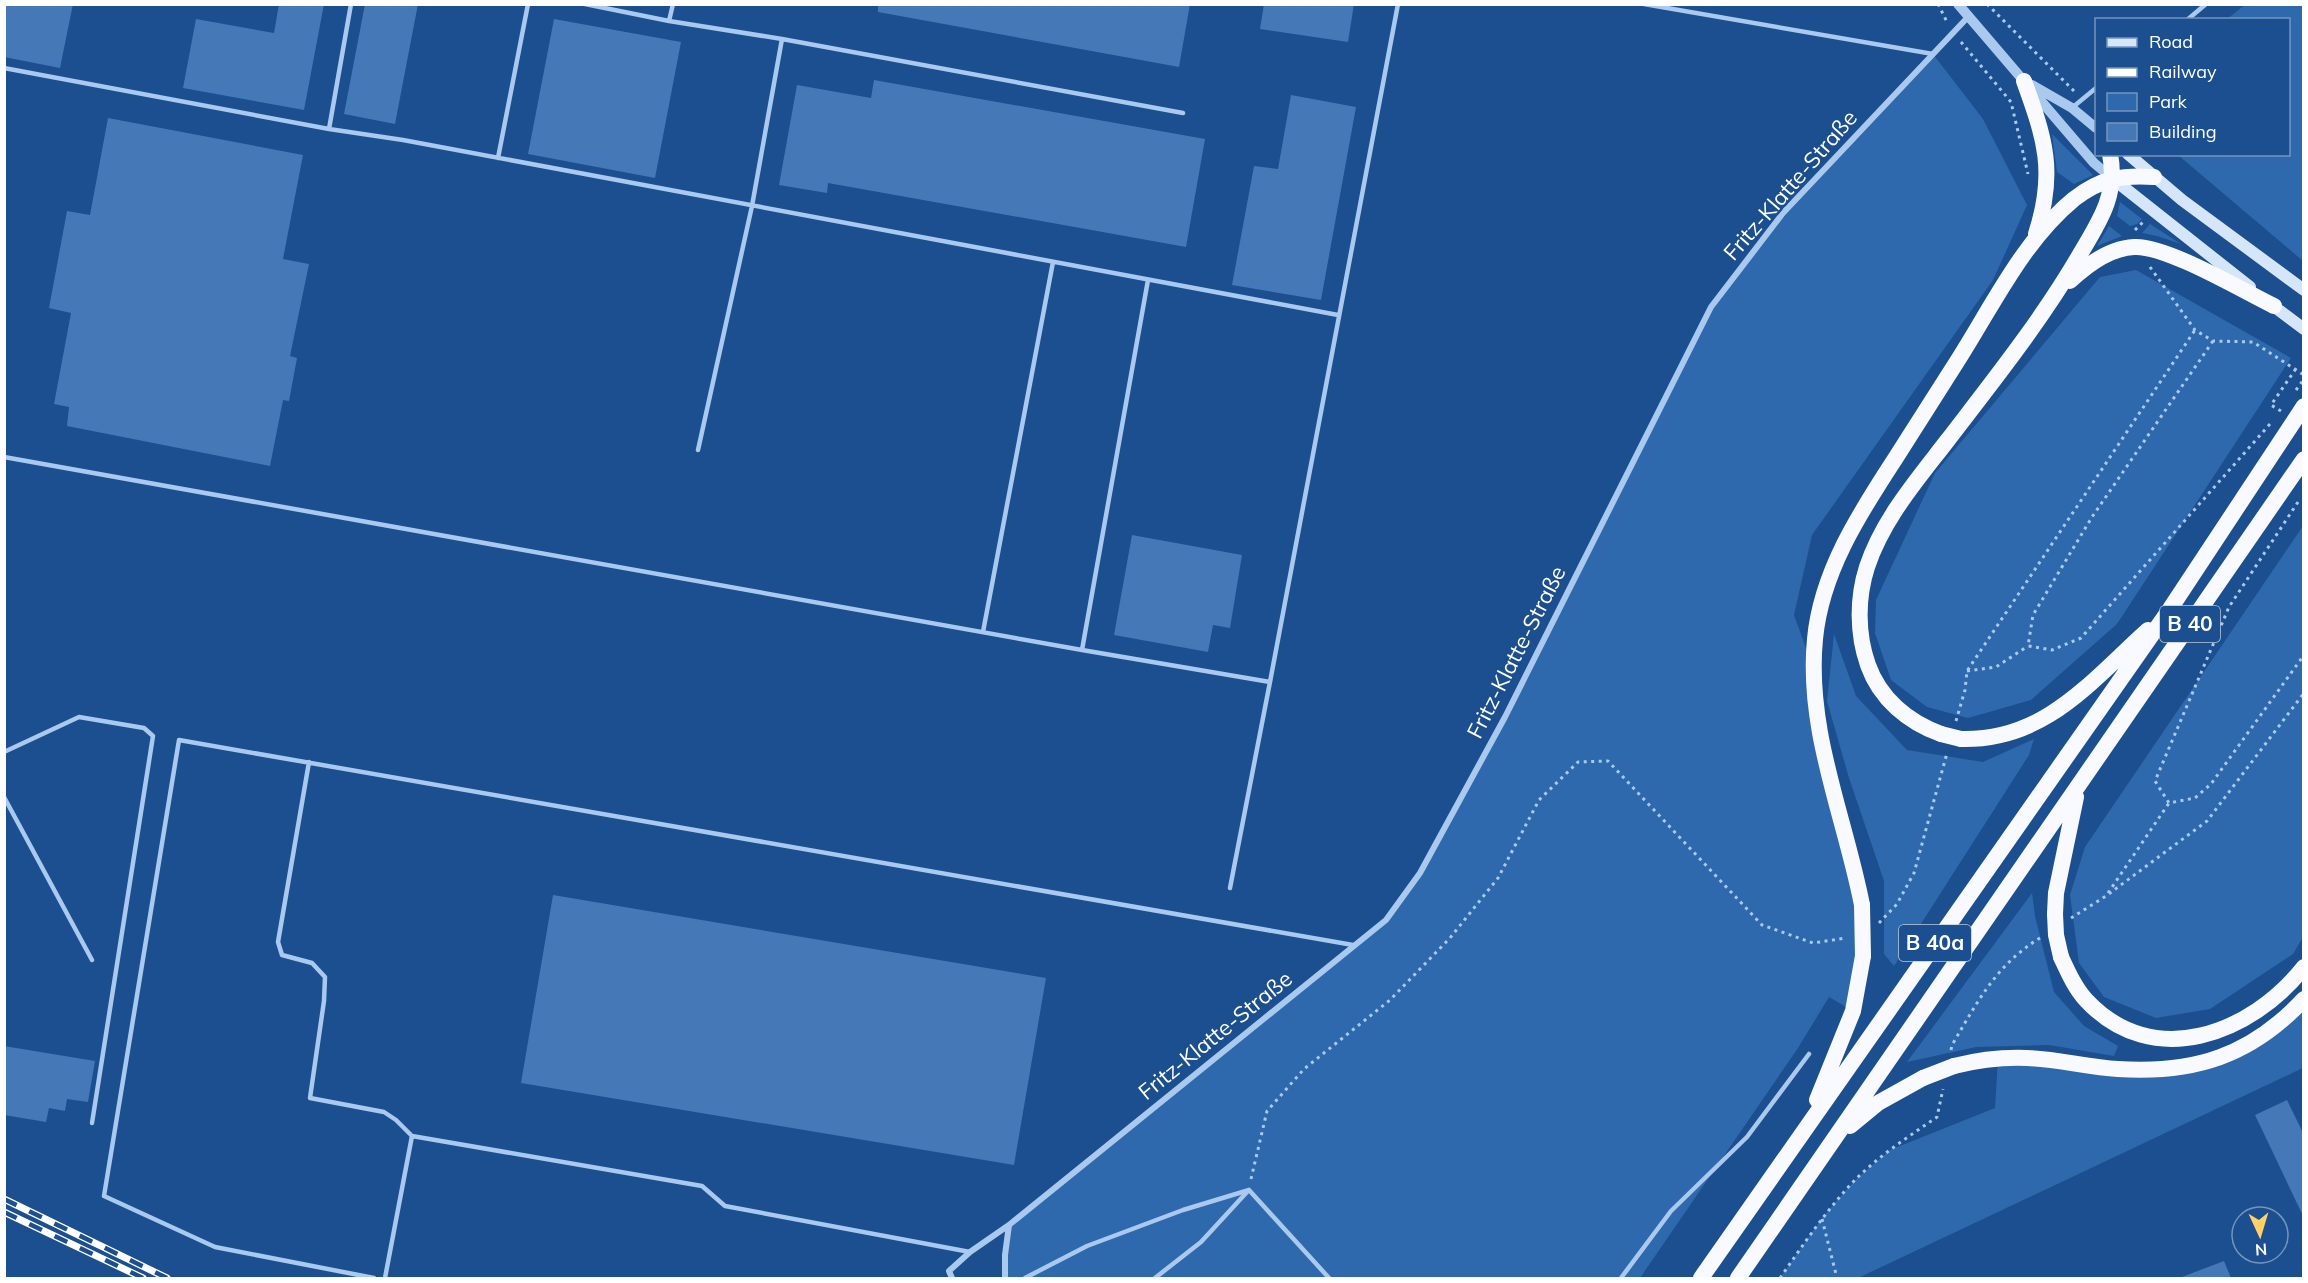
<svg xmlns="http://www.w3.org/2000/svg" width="2308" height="1283" viewBox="0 0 2308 1283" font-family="Mulish,sans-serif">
  <rect width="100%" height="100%" fill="#1b4f8f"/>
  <!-- green -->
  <path fill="#2e69ad" d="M2246 4 2303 5V261L2178 155 2288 154V20L2227 19Z
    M1933 54 1983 119 2027 205 1993 280 1812 535 1794 615 1813 668 1862 905 1853 1011 1829 997 1798 1048 1640 1278H1005L1009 1225 1386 920 1420 873 1505 717 1711 307 1783 213Z
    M2052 134 2093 175 2074 184 2057 172Z
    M2120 202 2142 219 2137 224 2130 226 2117 216Z
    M2150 224 2181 244 2157 236 2142 233Z
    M2109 226 2122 236 2097 246Z
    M2136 270 2291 358 2117 624 2031 700 1968 718 1927 707 1891 680 1875 633 1876 600 1935 473 2100 277Z
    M2303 526V937L2293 954 2210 1009 2156 1018 2104 997 2079 963 2070 895 2085 847Z
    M1834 634 1856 696 1907 750 1983 762 2034 739 2029 755 1894 966 1884 954V881L1849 778 1827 701Z
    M2032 893 2035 916 2054 992 2084 1026 2118 1046 2114 1056 2049 1045 1976 1047 1907 1062Z
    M2303 999V1068L1858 1278H1780L1822 1218 1854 1181 1890 1150 1995 1108 1998 1059 2115 1069 2213 1061Z"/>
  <!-- building -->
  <path fill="#4478b7" d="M4 4H73L60 68 4 57Z
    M279 4H324L304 110 183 88 196 19 274 33Z
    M365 4H418L395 124 344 114Z
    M878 4H1190L1179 67 878 12Z
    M1264 4H1354L1348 42 1260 29Z
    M554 19 681 42 655 178 528 154Z
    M874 80 1205 139 1186 247 828 183 827 193 779 185 797 85 871 98Z
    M1291 95 1356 107 1321 300 1232 285 1254 166 1278 169Z
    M108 118 303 155 283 259 309 264 290 356 297 358 289 401 283 400 270 466 67 426 69 407 54 404 71 313 49 308 67 211 90 215Z
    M1132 535 1242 555 1230 628 1213 625 1208 652 1114 635Z
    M553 895 1046 978 1014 1165 521 1083Z
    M4 1046 95 1061 88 1102 67 1099 65 1111 49 1108 46 1122 4 1115Z
    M2287 1100 2304 1135V1218L2255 1115Z
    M2224 1261 2231 1278H2182V1277Z"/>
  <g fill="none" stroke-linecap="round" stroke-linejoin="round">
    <!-- path -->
    <path stroke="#a9c9ee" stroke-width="3" stroke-dasharray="3 4.5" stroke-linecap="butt" d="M1938 4 1947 22
      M1987 4 2075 92
      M1961 42 2011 102 2028 174
      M2135 230 2145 220
      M2150 267 2195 330 2213 341 2253 342 2304 375
      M2213 341 2092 517 2033 615 2028 646 2052 650 2081 638 2270 424
      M2296 390 2304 379
      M2281 411 2271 405 2295 370
      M2298 502 2229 607 2155 781 2169 803 2195 798 2211 784 2304 655
      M1967 671 1996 667 2028 646
      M1956 721 1965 690 1967 671 2195 330
      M2108 893 2169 803
      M2071 918 2106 896 2207 821 2304 693
      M1879 923 1897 904 1914 873 1947 753
      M1951 1050 1952 1045C1978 1001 1996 965 2040 938
      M1251 1179 1267 1111 1304 1069 1390 1000 1450 938 1498 878 1539 800 1578 762 1608 761 1762 925 1813 943 1846 938
      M1822 1219 1837 1278
      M1780 1278C1803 1245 1825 1212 1853 1182 1877 1157 1908 1137 1937 1117L1943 1089"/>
    <!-- service -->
    <path stroke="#a9c9ee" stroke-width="4.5" d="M585 4 669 21 673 4
      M1644 4 1933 54
      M2187 20 2206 4
      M669 21 782 39 752 206 698 450
      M782 39 1183 113
      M4 68 329 129 403 140 1338 315
      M2073 107 2096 88
      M329 129 351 4
      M498 158 528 4
      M4 457 1082 650 1270 682 1398 4
      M983 632 1053 262
      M1082 650 1148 280
      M4 752 79 717 144 728 153 736 92 1123
      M309 762 278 942 282 955 312 963 325 977 324 1001 310 1098 384 1112 396 1120 412 1136 702 1186 725 1206 970 1252
      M4 797 92 960
      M1230 888 1270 682
      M1249 1190 1329 1278
      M374 1278 215 1247 104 1196 179 740 1353 945
      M385 1278 412 1136
      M1025 1278 1087 1246 1183 1210 1249 1190
      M1155 1278 1201 1242 1247 1192
      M1621 1278 1671 1211 1747 1137 1809 1054"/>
    <!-- minor -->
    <path stroke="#a9c9ee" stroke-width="6" d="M1009 1225 1386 920 1420 873 1505 717 1711 307 1783 213 1968 17
      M952 1278 949 1271 970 1252 1009 1225 1005 1255V1278"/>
    <!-- tertiary -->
    <path stroke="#a9c9ee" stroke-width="10" d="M1958 4 2094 163 2112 178
      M2032 85 2072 108 2096 128"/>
    <!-- secondary -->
    <path stroke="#d6e6fa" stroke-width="12" d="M2128 154 2182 200 2304 290
      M2112 178 2250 287
      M2268 302 2304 329"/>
    <!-- trunk -->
    <path stroke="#f8faff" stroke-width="16" d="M2024 81C2045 139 2056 172 2036 234
      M2070 281C2086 266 2110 248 2134 247 2166 245 2243 291 2274 306
      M1941 734C1908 722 1880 699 1868 665 1857 634 1857 598 1867 567 1883 519 1917 480 1947 441 1993 381 2041 321 2079 256 2099 222 2118 196 2110 154
      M1961 739C2045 741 2090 682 2148 630
      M1862 905C1845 817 1806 731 1815 639 1821 573 1859 514 1895 459 1916 426 1937 393 1958 360 1993 305 2023 241 2074 199 2101 178 2122 175 2154 177
      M2055 914 2056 893 2076 797
      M2061 957C2068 972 2075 988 2086 1000 2153 1072 2251 1034 2304 967
      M1954 1066C1978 1060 2002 1057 2027 1058 2057 1059 2087 1067 2118 1069 2194 1074 2251 1056 2304 999
      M1817 1100 1853 1011 1863 956
      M1850 1126 1878 1103 1923 1078
      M1701 1278 2170 609 2304 406
      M1738 1278 2304 459"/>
    <defs>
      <path id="rail" d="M4 1199 167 1278
        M4 1212 143 1278"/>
    </defs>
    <!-- rail casing -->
    <use href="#rail" stroke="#fff" stroke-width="7"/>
    <!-- rail -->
    <use href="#rail" stroke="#1b4f8f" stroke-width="4.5" stroke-dasharray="14" stroke-linecap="butt"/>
    <!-- trunk-bridge -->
    <path stroke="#f8faff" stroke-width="16" d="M1941 734 1961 739
      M1862 905 1863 956
      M2055 914 2056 935 2061 957
      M1923 1078 1954 1066"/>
  </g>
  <g text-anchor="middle" stroke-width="5" stroke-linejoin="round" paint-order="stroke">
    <!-- shield labels -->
    <g fill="#1b4f8f" stroke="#bbcadd" stroke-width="1.5">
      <rect x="2160" y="606" width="60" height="36" rx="4.5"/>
      <rect x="1899" y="925" width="72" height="36" rx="4.5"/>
    </g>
    <g font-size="21" font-weight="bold" fill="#fff">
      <text x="2190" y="631">B 40</text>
      <text x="1935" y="950">B 40a</text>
    </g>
    <!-- street labels -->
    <g font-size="22" fill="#fff" stroke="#1b4f8f">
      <text transform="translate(1790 185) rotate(-49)" y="8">Fritz-Klatte-Straße</text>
      <text transform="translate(1516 652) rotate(-63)" y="8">Fritz-Klatte-Straße</text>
      <text transform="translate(1215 1035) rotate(-39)" y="8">Fritz-Klatte-Straße</text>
    </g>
  </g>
  <!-- border -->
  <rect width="2308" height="1283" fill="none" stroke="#ffffff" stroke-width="12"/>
  <!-- legend -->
  <rect x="2095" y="18" width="195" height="138" fill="#1b4f8f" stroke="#7695bc" stroke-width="1.5"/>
  <rect x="2107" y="38" width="30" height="9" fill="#d6e6fa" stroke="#7695bc" stroke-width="1.5"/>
  <text x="2149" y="48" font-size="18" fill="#ffffff">Road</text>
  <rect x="2107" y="68" width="30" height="9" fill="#ffffff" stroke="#7695bc" stroke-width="1.5"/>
  <text x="2149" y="78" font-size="18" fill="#ffffff">Railway</text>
  <rect x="2107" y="93" width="30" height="18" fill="#2e69ad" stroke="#7695bc" stroke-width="1.5"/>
  <text x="2149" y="108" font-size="18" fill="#ffffff">Park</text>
  <rect x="2107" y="123" width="30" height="18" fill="#4478b7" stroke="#7695bc" stroke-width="1.5"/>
  <text x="2149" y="138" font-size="18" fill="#ffffff">Building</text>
  <!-- north arrow -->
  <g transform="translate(2260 1235) rotate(176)"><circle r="28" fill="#1b4f8f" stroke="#7695bc" stroke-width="1.5"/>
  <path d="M0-4.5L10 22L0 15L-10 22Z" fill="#ffd166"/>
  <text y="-9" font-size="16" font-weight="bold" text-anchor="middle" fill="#ffffff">N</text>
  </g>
</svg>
